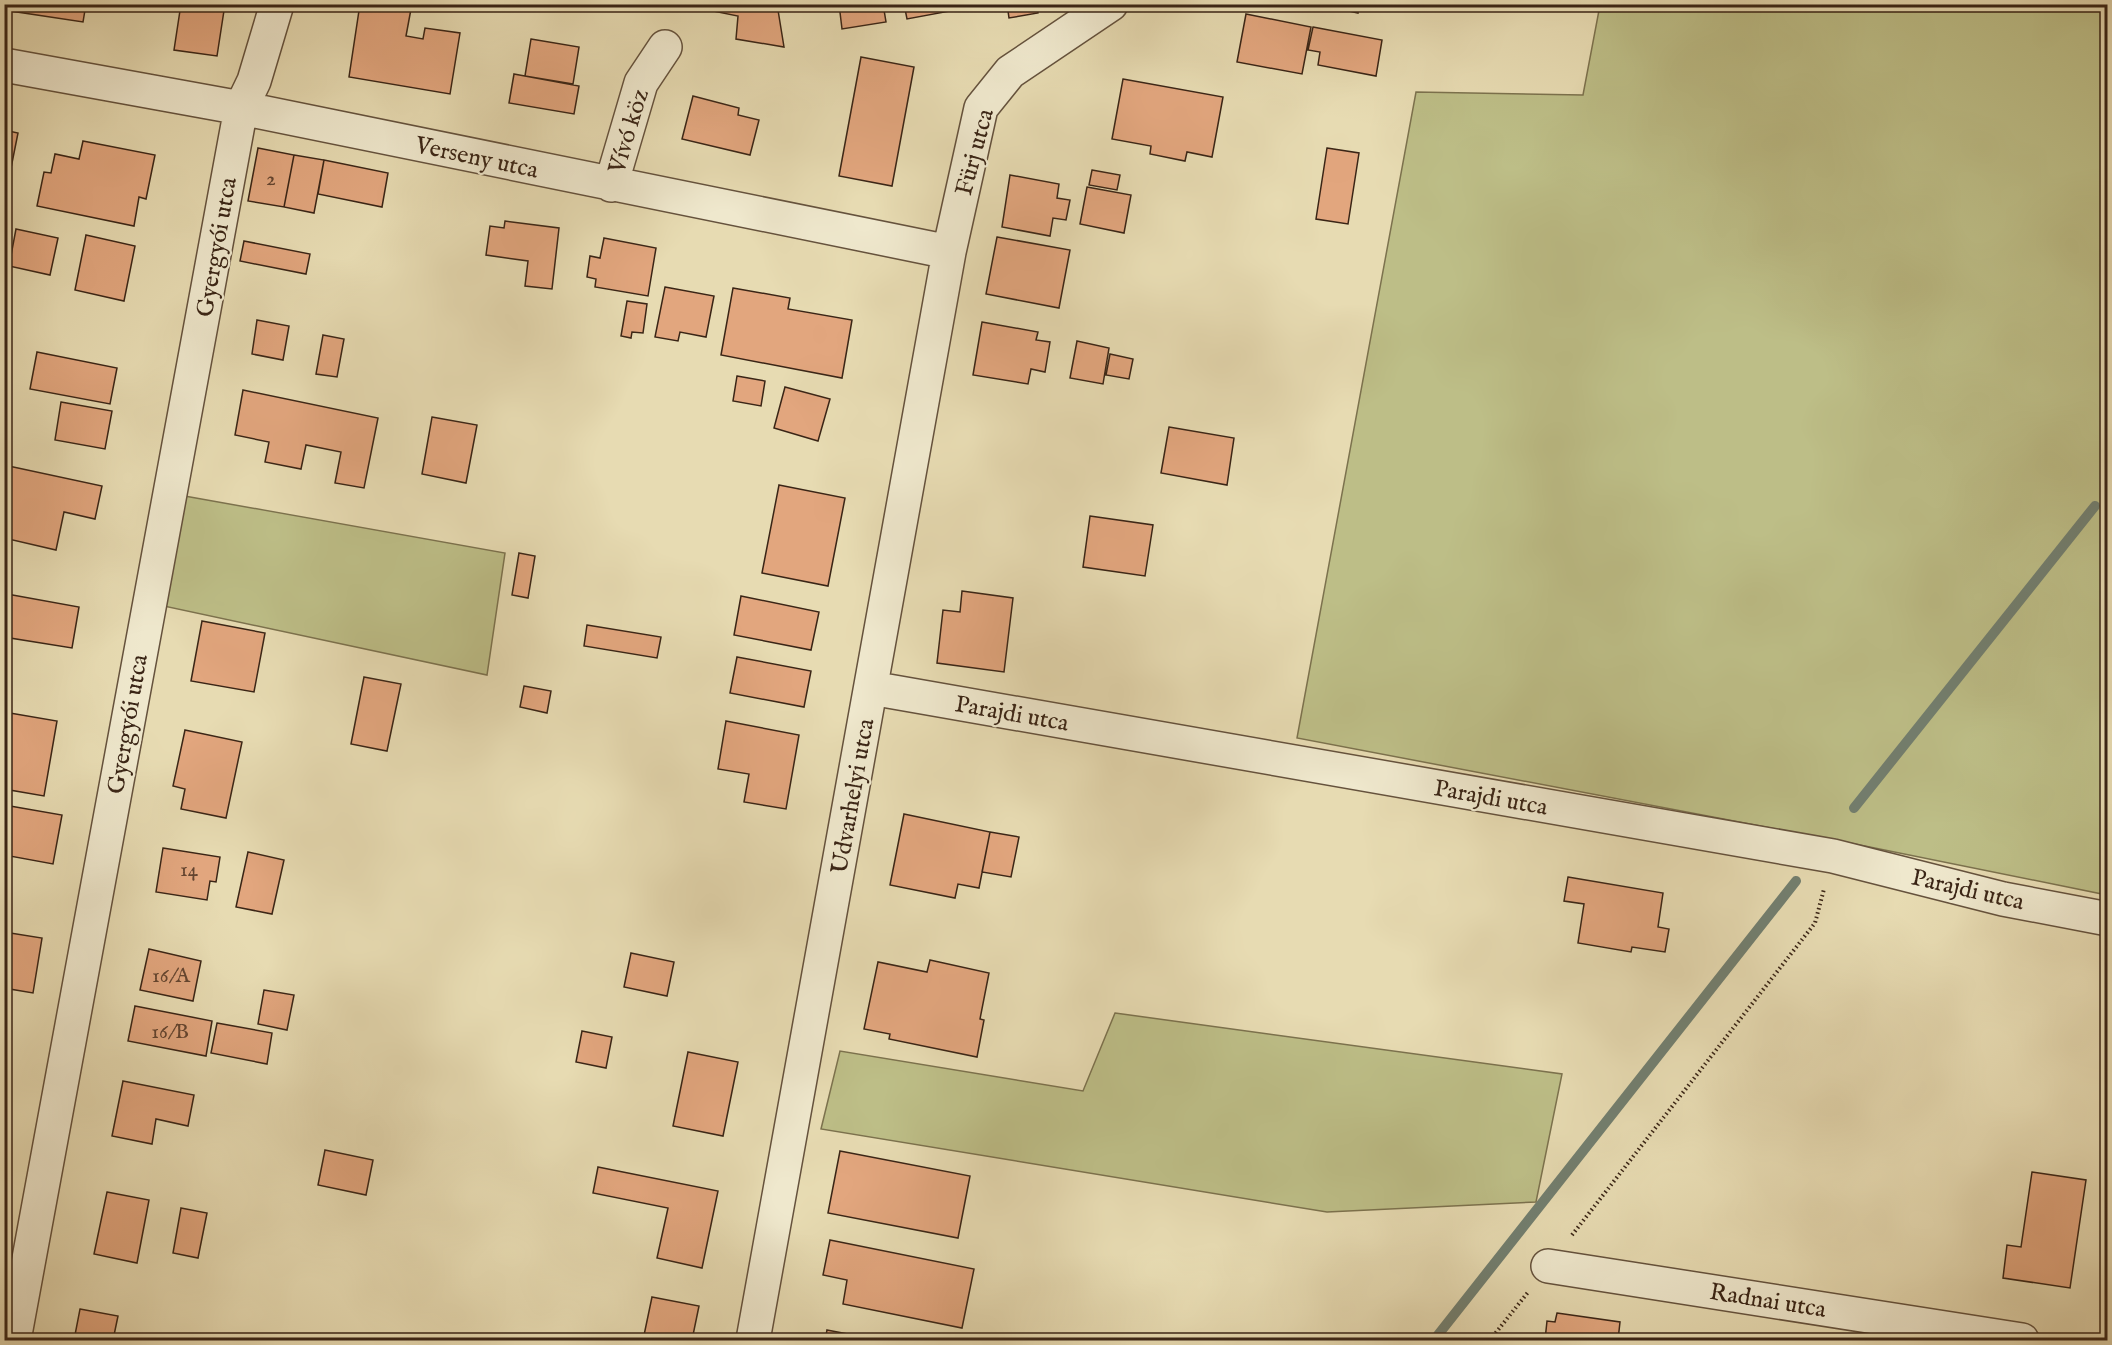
<svg xmlns="http://www.w3.org/2000/svg" width="2112" height="1345" viewBox="0 0 2112 1345" font-family="'IM FELL English',serif">
  <rect width="100%" height="100%" fill="#e7dbb2"/>
  <filter id="stains"><feTurbulence type="fractalNoise" baseFrequency=".00333" numOctaves="4"/><feColorMatrix values="0 0 0 0 .2 0 0 0 0 .09 0 0 0 0 .02 0 0 0 .5 -.17"/></filter>
  <radialGradient id="worn" r=".72"><stop offset=".6" stop-color="#630" stop-opacity="0"/><stop offset="1" stop-color="#630" stop-opacity=".3"/></radialGradient>
  <!-- green -->
  <path fill="#bdbe87" stroke="#7c724e" stroke-width="1.5" d="M1600 5H2107V895L1845 842 1297 738 1416 92 1583 95Z
    M179 495 505 553 487 675 159 605Z
    M1115 1013 1562 1074 1536 1202 1327 1212 821 1129 840 1051 1083 1091Z"/>
  <g fill="none" stroke-linecap="round" stroke-linejoin="round">
    <!-- stream -->
    <path stroke="#727f70" stroke-width="10" d="M1854 808 2095 506
      M1434 1340 1796 881"/>
  </g>
  <!-- building -->
  <path fill="#e2a67e" stroke="#3a2516" stroke-width="1.5" d="M4 4H86L83 22 4 10Z
    M181 4H225L217 56 174 50Z
    M360 4H380L411 9 406 36 423 39 425 28 460 33 450 94 349 77Z
    M704 4H777L784 47 736 39 738 16 703 9Z
    M777 4H802L778 8Z
    M839 4H883L886 22 842 29Z
    M904 4H961V9L907 19Z
    M1007 4H1037L1038 13 1009 18Z
    M1319 4H1360L1358 13Z
    M1246 14 1311 27 1302 74 1237 62Z
    M1313 27 1382 40 1376 76 1318 65 1320 52 1308 50Z
    M531 39 579 47 573 84 525 76Z
    M861 57 914 67 892 186 839 176Z
    M514 74 579 86 574 114 509 103Z
    M1123 79 1223 97 1212 157 1187 152 1185 161 1150 154 1151 146 1112 139Z
    M693 96 739 108 738 115 759 120 750 155 682 139Z
    M4 130 18 133 7 188 4 187Z
    M83 141 155 155 146 199 139 197 134 226 37 206 44 172 51 173 55 154 79 159Z
    M258 148 294 155 284 207 248 201Z
    M1327 148 1359 153 1348 224 1316 219Z
    M294 155 324 160 314 213 284 207Z
    M324 160 388 173 382 207 318 194Z
    M1092 170 1120 175 1117 190 1089 185Z
    M1010 175 1059 184 1057 198 1070 200 1066 220 1053 218 1050 236 1002 227Z
    M1087 187 1131 195 1124 233 1080 224Z
    M505 221 559 228 552 289 525 286 528 261 486 255 490 226 504 228Z
    M16 229 58 238 50 275 9 266Z
    M86 235 135 246 124 301 75 290Z
    M997 237 1070 250 1059 308 986 294Z
    M604 238 656 248 648 296 595 287 596 279 587 277 590 256 600 258Z
    M244 241 310 254 306 274 240 261Z
    M665 287 714 296 706 337 680 332 678 341 655 337Z
    M733 288 790 298 788 309 852 320 842 378 721 355Z
    M627 301 647 304 643 333 632 332 631 338 621 336Z
    M257 320 289 326 283 360 252 354Z
    M982 322 1038 332 1036 340 1050 342 1045 372 1031 369 1028 384 973 375Z
    M323 335 344 339 337 377 316 374Z
    M1077 341 1109 348 1103 384 1070 378Z
    M37 352 117 368 110 404 30 389Z
    M1110 354 1133 359 1129 379 1106 375Z
    M737 376 765 381 761 406 733 401Z
    M785 387 830 399 818 441 774 428Z
    M243 390 378 418 364 488 335 483 341 452 306 445 301 469 265 462 269 442 235 435Z
    M61 402 112 411 105 449 55 440Z
    M432 417 477 425 466 483 422 474Z
    M1169 427 1234 438 1227 485 1161 473Z
    M4 465 102 486 95 519 64 512 56 550 4 538Z
    M779 485 845 498 828 586 762 573Z
    M1090 516 1153 525 1145 576 1083 567Z
    M519 553 535 556 528 598 512 595Z
    M962 591 1013 598 1004 672 937 663 943 610 960 612Z
    M7 594 79 607 72 648 4 637V611Z
    M741 596 819 612 811 650 734 635Z
    M202 621 265 633 254 692 191 681Z
    M587 625 661 637 657 658 584 646Z
    M737 657 811 671 804 707 730 693Z
    M364 677 401 684 387 751 351 744Z
    M524 686 551 691 547 713 520 707Z
    M4 712 57 721 44 796 4 789Z
    M726 721 799 735 786 809 744 802 749 774 718 769Z
    M185 730 242 742 226 818 181 809 185 789 173 786Z
    M10 806 62 815 53 864 4 855V837Z
    M904 814 990 832 979 888 958 884 955 898 890 885Z
    M990 832 1019 837 1011 877 982 872Z
    M163 848 220 857 216 882 210 881 207 900 156 892Z
    M248 852 284 860 272 914 236 907Z
    M4 869H8L5 889H4Z
    M1568 877 1663 893 1658 927 1669 929 1665 952 1632 947 1631 952 1578 943 1584 904 1564 901Z
    M4 932 42 938 33 993 4 988Z
    M149 949 201 961 193 1001 140 990Z
    M631 953 674 962 667 996 624 987Z
    M930 960 989 973 980 1019 984 1020 977 1057 889 1039 890 1034 864 1029 878 962 927 972Z
    M264 990 294 995 287 1030 258 1024Z
    M135 1006 212 1021 206 1056 128 1041Z
    M217 1023 272 1033 267 1064 211 1053Z
    M582 1031 612 1037 606 1068 576 1062Z
    M688 1052 738 1062 723 1136 673 1126Z
    M123 1081 194 1095 188 1126 156 1119 152 1144 112 1136Z
    M325 1150 373 1160 366 1195 318 1185Z
    M840 1151 970 1176 958 1238 828 1213Z
    M598 1167 718 1191 702 1268 657 1258 668 1208 593 1193Z
    M2032 1172 2086 1180 2070 1288 2003 1278 2007 1245 2021 1247Z
    M107 1192 149 1200 137 1263 94 1254Z
    M181 1208 207 1213 198 1258 173 1253Z
    M830 1240 974 1269 962 1328 843 1304 847 1280 823 1275Z
    M652 1297 699 1306 692 1340H643Z
    M80 1309 118 1316 113 1340H74Z
    M1557 1313 1620 1322 1618 1340H1545L1547 1321 1555 1322Z
    M827 1330 879 1340H825Z"/>
  <g fill="none" stroke-linecap="round" stroke-linejoin="round">
    <defs>
      <path id="minor" d="M4 65 241 108 949 252
        M611 185 641 83 665 47
        M871 688 1833 856 2003 899 2108 919
        M1548 1266 2022 1340
        M14 1340 241 108 254 81 277 4
        M753 1340 949 252 981 108 1010 72 1111 4"/>
    </defs>
    <!-- minor casing -->
    <use href="#minor" stroke="#65523d" stroke-width="36"/>
    <!-- path -->
    <path stroke="#3a2516" stroke-width="4" stroke-dasharray="1.5 3" stroke-linecap="butt" d="M1572 1235 1815 923 1824 889
      M1490 1340 1529 1291"/>
    <!-- minor -->
    <use href="#minor" stroke="#efe8cd" stroke-width="33"/>
  </g>
  <g text-anchor="middle" stroke-width="4.5" stroke-linejoin="round" paint-order="stroke">
    <!-- number labels -->
    <g font-size="21" fill="#644530">
      <text x="271" y="185">2</text>
      <text x="189" y="876">14</text>
      <text x="171" y="982">16/A</text>
      <text x="170" y="1038">16/B</text>
    </g>
    <!-- street labels -->
    <g font-size="24" fill="#3a2516" stroke="#efe8cd">
      <text transform="translate(628 131) rotate(-73)" y="8">Vívó köz</text>
      <text transform="translate(974 152) rotate(-75)" y="8">Fürj utca</text>
      <text transform="translate(477 157) rotate(12)" y="8">Verseny utca</text>
      <text transform="translate(216 247) rotate(-80)" y="8">Gyergyói utca</text>
      <text transform="translate(1012 713) rotate(10)" y="8">Parajdi utca</text>
      <text transform="translate(127 724) rotate(-80)" y="8">Gyergyói utca</text>
      <text transform="translate(852 796) rotate(-80)" y="8">Udvarhelyi utca</text>
      <text transform="translate(1491 797) rotate(10)" y="8">Parajdi utca</text>
      <text transform="translate(1968 889) rotate(13)" y="8">Parajdi utca</text>
      <text transform="translate(1768 1300) rotate(9)" y="8">Radnai utca</text>
    </g>
  </g>
  <!-- margin -->
  <rect width="2112" height="1345" fill="none" stroke="#e7dbb2" stroke-width="24"/>
  <rect x="6" y="6" width="2100" height="1333" fill="none" stroke="#3a2516" stroke-width="3"/>
  <rect x="12" y="12" width="2088" height="1321" fill="none" stroke="#3a2516" stroke-width="1.5"/>
  <rect width="100%" height="100%" filter="url(#stains)"/>
  <rect width="100%" height="100%" fill="url(#worn)"/>
</svg>
